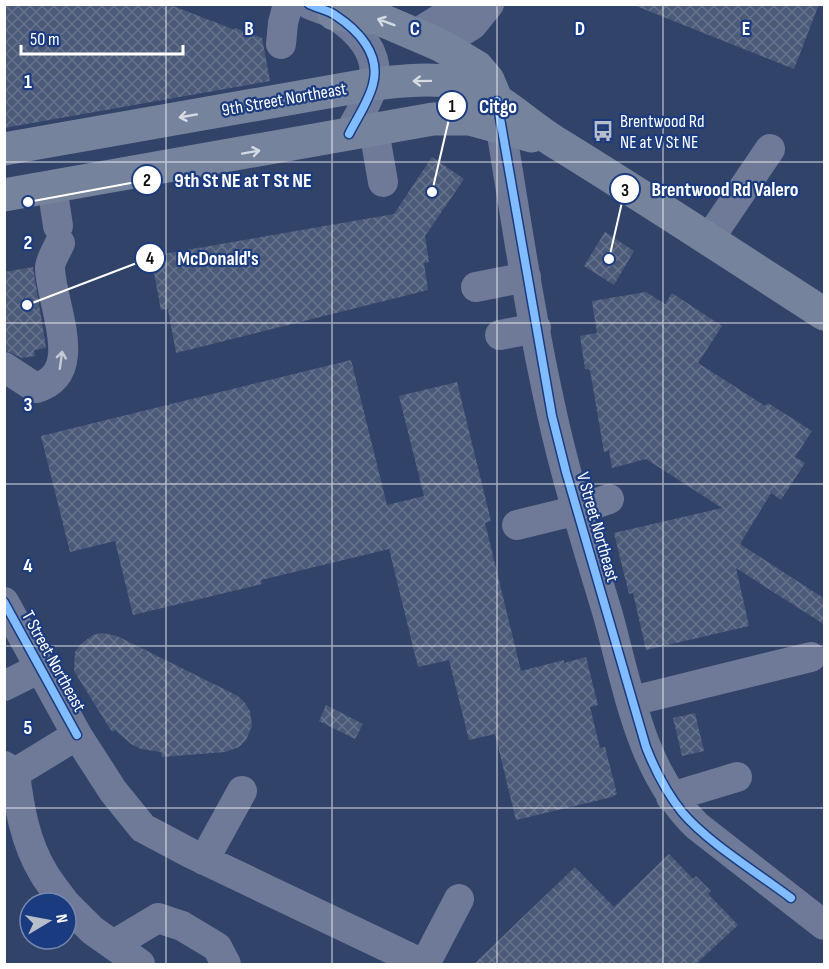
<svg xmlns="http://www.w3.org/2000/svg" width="829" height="969" viewBox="0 0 829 969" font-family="'Sofia Sans Condensed',sans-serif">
  <defs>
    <pattern id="building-cross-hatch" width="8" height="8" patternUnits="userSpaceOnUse" patternTransform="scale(1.5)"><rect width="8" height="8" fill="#4c5a79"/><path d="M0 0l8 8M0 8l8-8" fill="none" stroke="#67738d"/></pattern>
  </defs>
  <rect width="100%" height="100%" fill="#324369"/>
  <!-- building -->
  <path fill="url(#building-cross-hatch)" d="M4 4H168L235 30V28L262 38 270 81 4 128Z
    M631 4H819L794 69Z
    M432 157 464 179 425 236 429 262 424 263 428 290 176 353 168 309 161 310 153 268 163 254 394 214Z
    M605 232 634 251 614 285 584 266Z
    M33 267 46 348 34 350 35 356 22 358 4 350V272Z
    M646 292 665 304 672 293 722 326 698 363 765 406 768 403 812 431 795 457 805 463 781 500 771 493 740 544 825 599V625L736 568 749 626 646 650 633 593 629 594 614 533 722 508 646 459 612 468 609 450 604 452 590 370 585 369 580 336 597 333 592 301Z
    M351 360 387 505 424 496 399 396 457 382 491 521 485 523 521 671 564 660V663L586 657 598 705 590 707 600 748 605 747 617 794 612 797 516 820 495 734 469 740 449 660 418 667 389 549 261 580 262 584 133 615 115 541 70 552 41 436Z
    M102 633 117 636 238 696 245 703 250 711 252 726 246 740 239 747 225 752 162 757 161 752 141 749 131 744 115 730 112 732 74 671 75 652 81 644 93 635Z
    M326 705 363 724 355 739 319 721Z
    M695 713 704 751 682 756 673 718Z
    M669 854 693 879 696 876 711 891 708 894 738 925 696 964H474L575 867 614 907Z"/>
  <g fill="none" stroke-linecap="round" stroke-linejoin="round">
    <!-- minor -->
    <path stroke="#6e7a97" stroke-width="30" d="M309 4C317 8 328 10 335 15 358 30 381 54 373 84 369 101 357 118 349 134
      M416 34 448 14 453 4
      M281 44 283 23 288 4
      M440 45 472 25 489 4
      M497 104C514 207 529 311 552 414 567 482 588 548 608 615 628 688 641 772 697 826L824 925
      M374 130 383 182
      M52 186 58 226
      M709 239 770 149
      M476 287 526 277
      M500 335 536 328
      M4 367 36 388C87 373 51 305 50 268 50 260 57 250 60 243
      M517 525 574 511 609 499
      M4 602 77 735 113 791 143 828 192 854 423 964
      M4 686 40 668
      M632 701 811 657
      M4 766 15 773 77 735
      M15 773C19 807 25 842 43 872 49 883 58 893 65 903
      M671 797 737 777
      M204 860 242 791
      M66 904 92 930 140 964
      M113 945 158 918 182 926 217 947 226 964
      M425 964 459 899"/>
    <!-- major -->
    <path stroke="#76839d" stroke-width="33" d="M334 14 377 18 440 45 477 67 488 80 496 99
      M4 149 373 84C404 81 438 76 468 86 502 98 529 127 560 145 649 200 736 257 824 314
      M4 195 433 119H470L532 136"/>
    <defs>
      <path id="cycleway" d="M309 4C317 8 328 10 335 15 358 30 381 54 373 84 369 101 357 118 349 134
        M497 101 552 416 566 472 646 747C655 770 666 792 682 812 707 842 758 873 791 898
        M4 602 77 735"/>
    </defs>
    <!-- cycleway casing -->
    <use href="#cycleway" stroke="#1b3b80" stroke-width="11"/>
    <!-- cycleway -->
    <use href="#cycleway" stroke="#80bcff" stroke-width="8"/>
  </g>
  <!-- one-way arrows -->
  <defs><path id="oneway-shaft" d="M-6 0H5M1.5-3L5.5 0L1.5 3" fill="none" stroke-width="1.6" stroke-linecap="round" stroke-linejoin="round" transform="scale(1.5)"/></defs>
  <g stroke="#d6dae2">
    <use href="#oneway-shaft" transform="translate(386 22) rotate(-159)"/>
    <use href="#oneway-shaft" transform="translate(422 81) rotate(179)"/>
    <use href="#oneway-shaft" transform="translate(188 116) rotate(170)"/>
    <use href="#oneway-shaft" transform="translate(251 152) rotate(-10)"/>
  </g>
  <use stroke="#c5cad5" href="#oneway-shaft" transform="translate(61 360) rotate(-82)"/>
  <!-- grid -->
  <path fill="none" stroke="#fff" stroke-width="1.5" stroke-opacity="0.55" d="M166 4V964M332 4V964M497 4V964M663 4V964M4 162H824M4 323H824M4 484H824M4 646H824M4 808H824"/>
  <!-- icons -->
  <defs>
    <symbol id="bus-bare" viewBox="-9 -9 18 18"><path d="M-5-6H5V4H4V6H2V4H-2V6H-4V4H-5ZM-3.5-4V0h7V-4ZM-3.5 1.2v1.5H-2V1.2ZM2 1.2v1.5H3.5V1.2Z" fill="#b7bdca" stroke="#1b3b80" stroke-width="2.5" paint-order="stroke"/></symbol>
  </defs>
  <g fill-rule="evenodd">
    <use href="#bus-bare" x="588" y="116" width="30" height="30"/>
  </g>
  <g text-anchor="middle" stroke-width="4.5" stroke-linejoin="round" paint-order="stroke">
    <!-- street labels -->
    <g font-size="18" fill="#fff" stroke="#1b3b80">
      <text transform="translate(284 99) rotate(-10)" y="6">9th Street Northeast</text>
      <text transform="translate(598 527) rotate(74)" y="6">V Street Northeast</text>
      <text transform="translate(54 661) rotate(61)" y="6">T Street Northeast</text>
    </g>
    <!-- poi labels -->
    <g font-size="18" fill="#fff" stroke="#1b3b80" text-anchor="start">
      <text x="620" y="127">Brentwood Rd<tspan x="620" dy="21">NE at V St NE</tspan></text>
    </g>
  </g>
  <g font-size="20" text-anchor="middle" font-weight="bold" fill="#fff" stroke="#1b3b80" stroke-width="4.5" stroke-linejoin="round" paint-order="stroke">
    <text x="249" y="35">B</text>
    <text x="415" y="35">C</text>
    <text x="580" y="35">D</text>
    <text x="746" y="35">E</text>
    <text x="28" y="88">1</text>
    <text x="28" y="249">2</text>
    <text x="28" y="411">3</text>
    <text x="28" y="572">4</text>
    <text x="28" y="734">5</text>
  </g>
  <!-- callouts -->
  <path fill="none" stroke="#fff" stroke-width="2" d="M432 192L452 106M28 202L147 180M609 259L625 189M27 305L150 258"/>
  <g fill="#fff" stroke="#1b3b80" stroke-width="2">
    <circle cx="432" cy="192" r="6"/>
    <circle cx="28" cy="202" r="6"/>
    <circle cx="609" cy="259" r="6"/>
    <circle cx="27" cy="305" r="6"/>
    <circle cx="452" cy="106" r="15"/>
    <circle cx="147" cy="180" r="15"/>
    <circle cx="625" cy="189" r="15"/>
    <circle cx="150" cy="258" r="15"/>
  </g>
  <g font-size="18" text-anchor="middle" font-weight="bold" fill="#111">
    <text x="452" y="112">1</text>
    <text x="147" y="186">2</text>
    <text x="625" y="196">3</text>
    <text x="150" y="264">4</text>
  </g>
  <g font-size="20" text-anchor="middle" font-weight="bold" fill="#fff" stroke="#1b3b80" stroke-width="4.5" stroke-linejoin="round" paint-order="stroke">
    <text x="498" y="113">Citgo</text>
    <text x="243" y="187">9th St NE at T St NE</text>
    <text x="725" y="196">Brentwood Rd Valero</text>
    <text x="218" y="265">McDonald's</text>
  </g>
  <!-- border -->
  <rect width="829" height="969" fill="none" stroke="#ffffff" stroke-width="12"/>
  <!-- north arrow -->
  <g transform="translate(48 921) rotate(80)"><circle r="28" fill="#1b3b80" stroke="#7689b3" stroke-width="1.5"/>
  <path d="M0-4.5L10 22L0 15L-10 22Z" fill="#b7bdca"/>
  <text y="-9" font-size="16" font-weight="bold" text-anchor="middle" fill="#ffffff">N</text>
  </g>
  <!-- scale -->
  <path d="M21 45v9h162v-9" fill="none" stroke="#ffffff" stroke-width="3"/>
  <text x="30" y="45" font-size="18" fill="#ffffff" stroke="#1b3b80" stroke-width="4.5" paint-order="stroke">50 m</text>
</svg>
